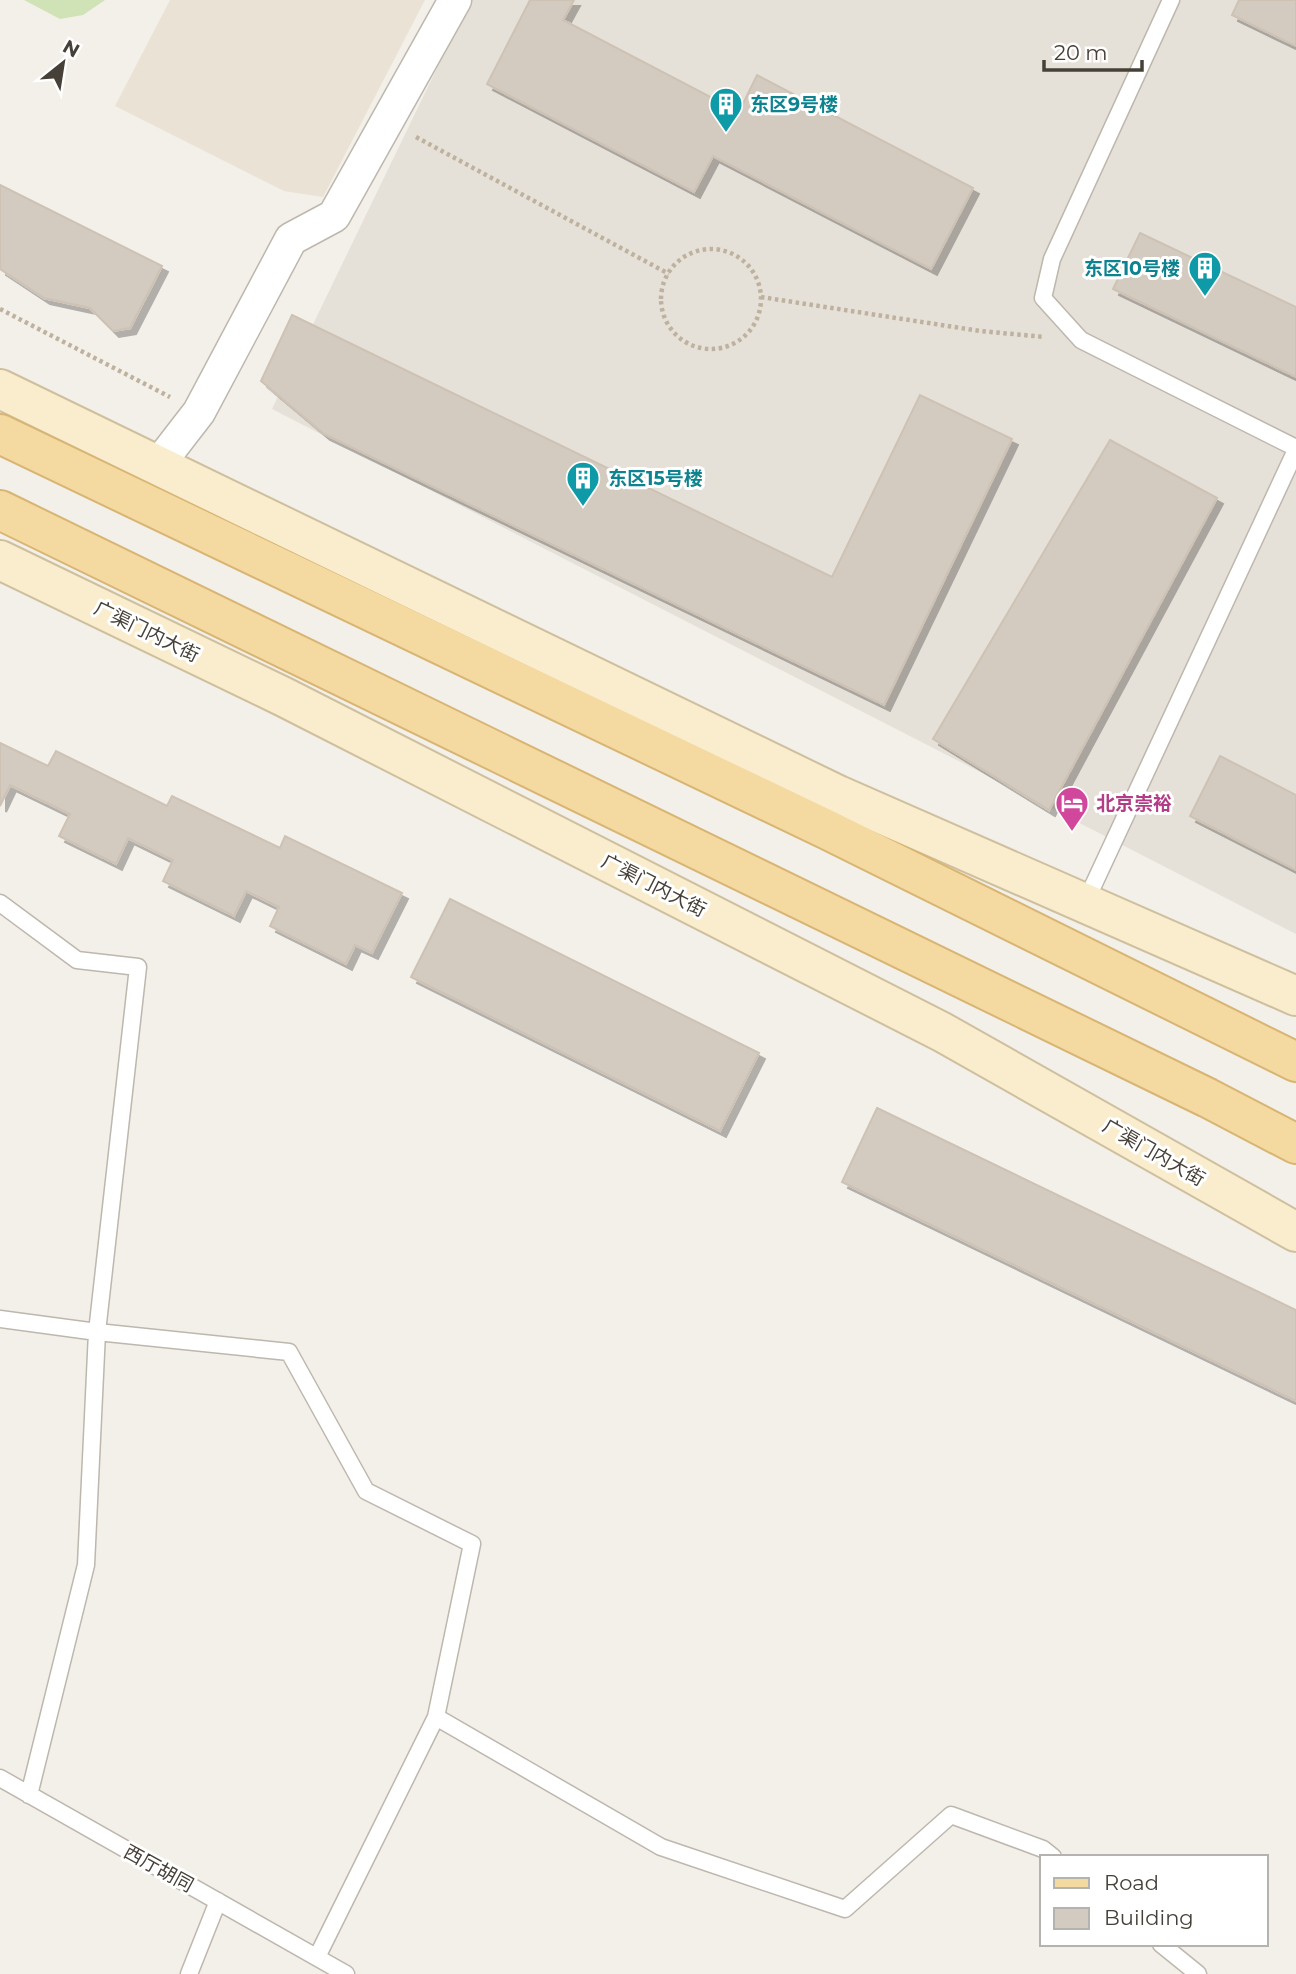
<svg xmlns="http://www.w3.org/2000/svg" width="1296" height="1974" viewBox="0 0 1296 1974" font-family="Montserrat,'Noto Sans SC',sans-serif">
  <defs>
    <filter id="shadow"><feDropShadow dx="6" dy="6" stdDeviation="0" flood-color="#0004"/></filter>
  </defs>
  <rect width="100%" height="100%" fill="#f3efe9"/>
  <!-- residential -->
  <path fill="#e6e1d8" d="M470 0H1296V934L272 409Z"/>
  <!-- education -->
  <path fill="#eae3d5" d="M170 0H425L323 197 284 191 115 106Z"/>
  <!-- green -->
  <path fill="#d0e3b6" d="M24 0H105L83 15 60 19Z"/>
  <!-- building -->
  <path fill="#d3cbc0" stroke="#cdc2b4" stroke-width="2" filter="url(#shadow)" d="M530 0H574L563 20 739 112 757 75 973 188 931 269 713 156 694 192 487 84Z
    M1239 0H1296V46L1232 15Z
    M0 185 162 266 130 328 113 331 90 308 44 298 0 269Z
    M1140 233 1296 307V377L1113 289Z
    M292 315 832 577 920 395 1012 439 884 705 324 434 261 381Z
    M1110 440 1217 498 1049 810 933 739Z
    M0 743 48 766 56 751 167 806 172 796 280 848 285 836 402 893 372 953 355 945 346 964 270 926 279 907 246 891 234 916 163 881 173 860 128 838 116 864 59 836 70 814 10 785 0 806Z
    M1220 756 1296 795V870L1190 816Z
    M450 899 759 1053 720 1131 411 977Z
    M877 1108 1296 1310V1401L842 1182Z"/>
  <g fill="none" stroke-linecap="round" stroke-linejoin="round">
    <defs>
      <path id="lane" d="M1171 0 1052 259 1043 298 1081 340 1296 448
        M0 903 77 960 138 967 97 1332 86 1565 29 1795
        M1085 903 1296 450
        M0 1319 97 1332 289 1352 366 1491 472 1544 436 1717 317 1957
        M436 1717 661 1847 845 1909 951 1815 1043 1849 1053 1857
        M0 1778 346 1974
        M1161 1944 1198 1974
        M189 1974 218 1901"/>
      <path id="street" d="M158 465 199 412 291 239 334 216 455 0"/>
      <path id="secondary" d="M0 389 838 795 1296 996
        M0 560 284 697 942 1032 1296 1232"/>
      <path id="primary" d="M0 434 828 830 1296 1062
        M0 510 1208 1098 1296 1144"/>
    </defs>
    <!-- lane casing -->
    <use href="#lane" stroke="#bdb7ad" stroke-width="19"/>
    <!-- street casing -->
    <use href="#street" stroke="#bdb7ad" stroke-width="35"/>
    <!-- secondary casing -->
    <use href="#secondary" stroke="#cebf9d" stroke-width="42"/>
    <!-- primary casing -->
    <use href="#primary" stroke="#d8b572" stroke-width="42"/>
    <!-- path -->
    <path stroke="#beb29f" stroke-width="4.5" stroke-dasharray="3.5 3.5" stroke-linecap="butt" d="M416 137 669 274
      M661 299a50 50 0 1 1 100 0a50 50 0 1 1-100 0Z
      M761 297 980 331 1045 337
      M0 309 170 397"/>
    <!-- lane -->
    <use href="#lane" stroke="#fff" stroke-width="16"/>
    <!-- street -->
    <use href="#street" stroke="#fff" stroke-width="32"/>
    <!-- secondary -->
    <use href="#secondary" stroke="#f9edcd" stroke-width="38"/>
    <!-- primary -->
    <use href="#primary" stroke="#f4d9a1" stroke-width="38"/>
  </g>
  <!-- icons -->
  <defs>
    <symbol id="building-pin" viewBox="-11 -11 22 30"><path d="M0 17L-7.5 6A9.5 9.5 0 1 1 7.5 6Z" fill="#0f9aa8" stroke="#fff"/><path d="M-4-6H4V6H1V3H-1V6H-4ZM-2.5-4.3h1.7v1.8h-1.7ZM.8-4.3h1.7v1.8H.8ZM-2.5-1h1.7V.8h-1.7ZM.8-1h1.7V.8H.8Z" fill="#fff"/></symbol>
    <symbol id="hotel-pin" viewBox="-11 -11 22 30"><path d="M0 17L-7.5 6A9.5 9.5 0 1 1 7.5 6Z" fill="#d1479c" stroke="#fff"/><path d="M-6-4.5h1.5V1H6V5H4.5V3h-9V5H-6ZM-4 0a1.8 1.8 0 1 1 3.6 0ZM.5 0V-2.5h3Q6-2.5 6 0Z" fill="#fff"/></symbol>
  </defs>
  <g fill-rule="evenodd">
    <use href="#building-pin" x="707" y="85" width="38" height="52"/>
    <use href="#building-pin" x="1186" y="249" width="38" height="52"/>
    <use href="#building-pin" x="564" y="459" width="38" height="52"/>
    <use href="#hotel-pin" x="1053" y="784" width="38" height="52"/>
  </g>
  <g text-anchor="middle" stroke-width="6" stroke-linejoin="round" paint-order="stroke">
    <!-- culture labels -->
    <g font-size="19" font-weight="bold" fill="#0d838f" stroke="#fff" text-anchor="start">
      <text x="750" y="111">东区9号楼</text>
      <text x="1180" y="275" text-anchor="end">东区10号楼</text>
      <text x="608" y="485">东区15号楼</text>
    </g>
    <!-- street labels -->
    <g font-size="19" fill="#464038" stroke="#fff">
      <text transform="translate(147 631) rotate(26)" y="7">广渠门内大街</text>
      <text transform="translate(654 885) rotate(27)" y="7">广渠门内大街</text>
      <text transform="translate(1154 1152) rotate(30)" y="7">广渠门内大街</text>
      <text transform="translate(159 1868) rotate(29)" y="7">西厅胡同</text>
    </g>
    <!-- hotel labels -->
    <g font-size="19" font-weight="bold" fill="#b23c85" stroke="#fff" text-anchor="start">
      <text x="1096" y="810">北京崇裕</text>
    </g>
  </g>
  <!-- legend -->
  <rect x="1040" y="1855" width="228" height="91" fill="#ffffff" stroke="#b5b3af" stroke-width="2"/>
  <rect x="1054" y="1878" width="35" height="10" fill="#f4d9a1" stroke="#b5b3af" stroke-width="2"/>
  <text x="1104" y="1890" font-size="21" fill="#464038">Road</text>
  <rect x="1054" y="1908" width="35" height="21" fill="#d3cbc0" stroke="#b5b3af" stroke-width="2"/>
  <text x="1104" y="1925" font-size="21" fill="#464038">Building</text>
  <!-- north arrow -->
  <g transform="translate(63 63) rotate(30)" stroke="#ffffff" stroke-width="5" paint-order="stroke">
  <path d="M0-5L12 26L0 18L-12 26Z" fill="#464038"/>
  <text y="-10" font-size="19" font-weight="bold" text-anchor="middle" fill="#464038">N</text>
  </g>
  <!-- scale -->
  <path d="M1044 60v10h98v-10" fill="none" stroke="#464038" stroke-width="3.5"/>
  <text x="1054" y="60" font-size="21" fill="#464038" stroke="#ffffff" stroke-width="5" paint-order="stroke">20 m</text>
</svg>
